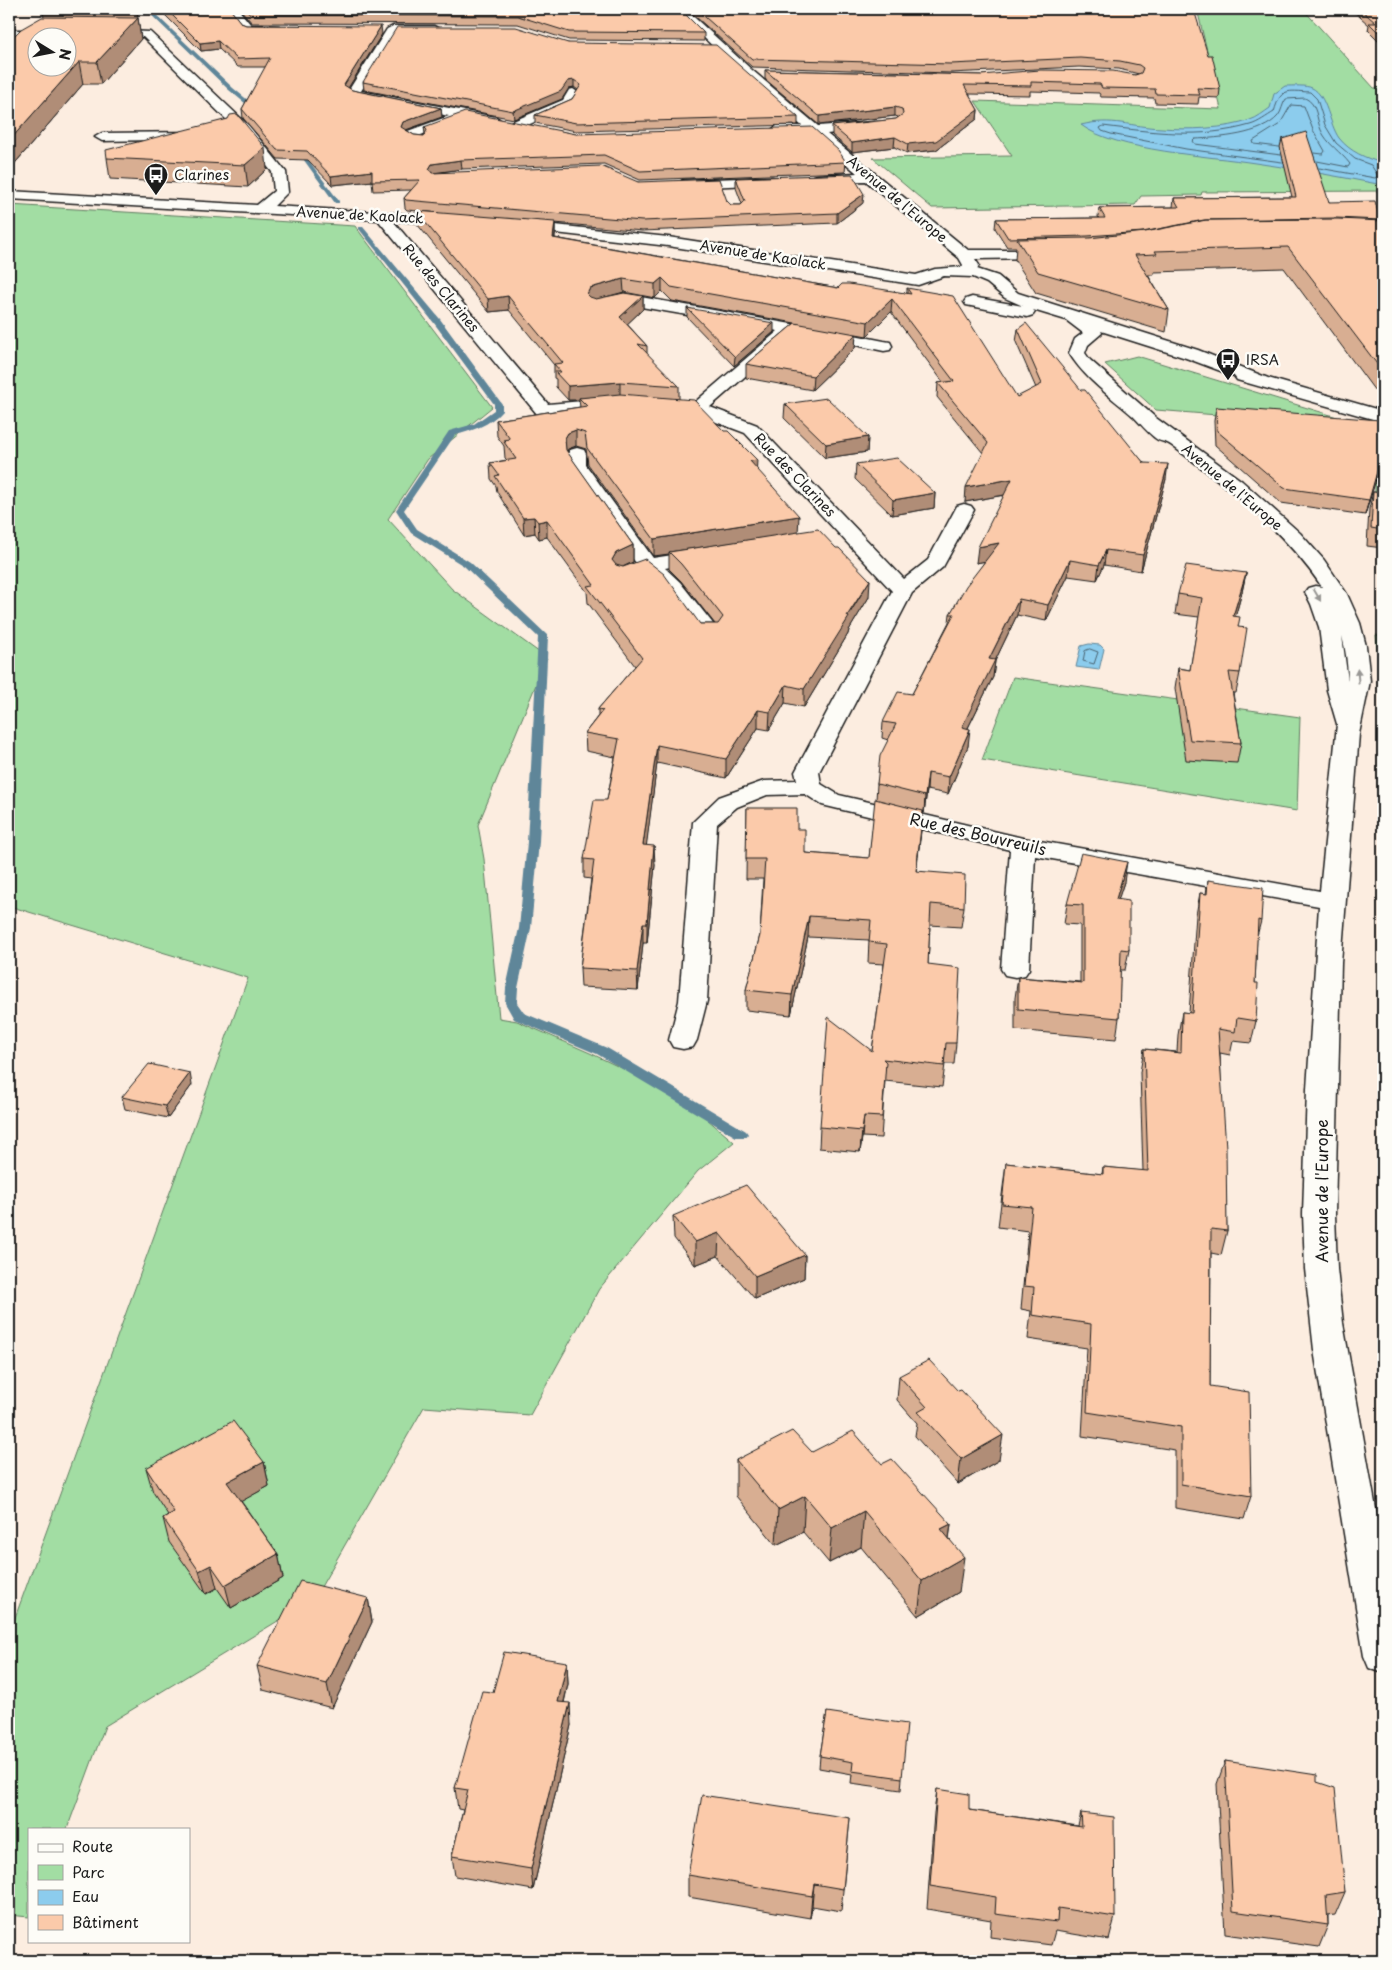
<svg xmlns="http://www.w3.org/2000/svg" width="1392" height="1970" viewBox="0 0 1392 1970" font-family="'Playpen Sans',sans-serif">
  <rect width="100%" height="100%" fill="#fcede0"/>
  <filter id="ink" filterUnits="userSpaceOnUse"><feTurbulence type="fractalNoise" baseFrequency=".02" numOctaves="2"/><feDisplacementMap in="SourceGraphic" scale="10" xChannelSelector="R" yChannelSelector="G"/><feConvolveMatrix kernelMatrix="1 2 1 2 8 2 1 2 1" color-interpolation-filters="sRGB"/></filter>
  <g filter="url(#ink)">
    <!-- green -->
    <path fill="#a2dda3" stroke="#5f7c60" d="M1197 9H1303L1374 88H1383V191L1202 192 1201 195 1141 196 1135 205 932 208 873 158 1012 156 975 101 1221 109Z
      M9 205 355 226 492 407 428 459 388 519 452 589 547 658 478 825 484 859 499 1018 517 1021 590 1053 680 1096 734 1142 698 1171 599 1289 530 1415 424 1407 314 1599 105 1726 67 1829H29V1917L9 1915V1634L248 978 9 906Z
      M1137 356 1383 431V496L1375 495V428L1156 410 1105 364Z
      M1376 635 1383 636V697L1381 696Z
      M1013 677 1300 717 1297 811 982 760Z"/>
    <!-- water -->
    <path fill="#8ccced" stroke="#5f8699" d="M1285 86C1293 86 1306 85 1312 88 1327 95 1329 124 1339 138 1350 152 1366 158 1382 163L1376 168 1383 170V185C1341 177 1298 169 1255 163 1211 156 1115 151 1081 125 1113 117 1131 127 1162 128 1186 130 1228 129 1250 120 1257 118 1264 112 1270 108L1274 94Z
      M1089 644 1100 645 1104 649 1099 670 1076 667 1081 646Z"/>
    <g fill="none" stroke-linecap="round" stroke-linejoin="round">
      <!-- shore -->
      <path stroke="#496270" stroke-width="1" d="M1279 147 1254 144 1253 141 1280 124 1291 105 1304 106 1313 130 1325 151 1323 154 1314 153
        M1281 155 1195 144 1193 141 1195 139C1218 138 1262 135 1278 116 1282 111 1282 104 1286 99L1305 98C1318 104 1316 119 1321 130 1327 144 1341 152 1350 164L1348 167 1317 161
        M1282 162 1186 149 1111 134 1102 131 1100 128 1103 126C1151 132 1202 139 1250 125 1258 123 1267 116 1274 112 1281 87 1287 91 1310 92L1317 99 1325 125 1336 143 1355 159 1371 165 1378 176 1375 178 1319 168
        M1090 649 1098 652 1094 664 1083 661 1085 651Z"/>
      <!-- stream -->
      <path fill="#5f8699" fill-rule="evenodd" d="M145 9H150L233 88 261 111V113H257L229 90Z
        M293 145H297L339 201V203H335Z
        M359 227H363L440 319 502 404V411C490 425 472 431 455 435L404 510 417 529 470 562 548 636 539 842 531 928 518 988 517 1003 524 1013 607 1048 746 1131 748 1134 746 1137H736L597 1054 514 1019 505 1003 506 988 519 928 527 842 538 637 464 566 411 533 396 510 449 431 474 424 494 410V404L434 323 359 229Z"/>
      <defs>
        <path id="minor" d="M227 9H238L251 25 279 26 285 29 279 32 244 30Z
          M674 9H685L752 70 818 126 874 122 875 125 869 129 827 134 968 250H1057L1060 253 1057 256 1052 258 975 259 979 265 977 269 998 276 1018 293 1198 350 1268 378 1383 411V422L1237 380 1234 376 1186 358 1101 331 1102 333 1088 345 1085 353 1090 360 1156 418 1242 481 1300 533 1324 560 1347 594 1360 623 1366 646 1370 681 1359 734 1341 963 1335 1214 1337 1269 1343 1323 1383 1548V1673L1369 1668 1364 1656 1314 1350 1305 1269 1303 1214 1307 1089 1319 906 1035 856 1029 969 1025 975 1015 977 1005 975 1001 969 1010 850 822 805 805 794 767 795 737 807 717 824 707 1001 697 1040 693 1047 683 1049 673 1047 669 1040 679 1001 693 822 719 797 764 781 797 780 795 772 892 591 745 433 695 414 662 411 659 407 662 403 668 402 694 403 778 331 624 304 607 308 601 306 599 303 601 300 624 294 797 325 799 328 797 331 710 407 757 425 904 579 928 560 957 506 964 504 971 506 974 510 943 567 912 593 819 772 821 784 839 795 1023 838 1320 891 1337 724 1327 690 1319 627 1311 604 1305 592 1308 588 1315 586 1322 587C1283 529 1227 486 1171 445 1166 441 1159 442 1155 438 1147 432 1140 423 1133 416 1111 397 1084 378 1069 353L1075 339 1083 333 1066 320 1033 310 1035 312 1033 315 1027 317 966 305 964 302 966 299 972 297 1023 306 1005 298 987 283 973 277 944 276 918 285 668 246 512 228 510 225 512 222 517 221 668 237 916 275 935 269 962 267 963 265 959 258 866 181 813 182 811 179 813 176 818 175 857 173 811 134 772 133 771 130 777 126H802L744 76ZM1342 636C1346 651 1348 666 1348 681Z
          M393 26H434L440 29 434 32H397L361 91 496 117 502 121 501 124 496 125 464 118 421 135 426 140 419 144 403 135 405 132 449 116 349 96 347 93 387 29Z
          M9 30H55L61 33 55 36H9Z
          M103 30 150 32 249 126 286 172 288 192 274 206 459 217 461 220 459 223 454 224 393 221 548 404 618 398 624 399 627 403 624 407 543 415 537 414 378 220 9 199V191L257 205 274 191 272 172 239 132 143 37 99 35 97 33Z
          M573 89 579 93 572 105 521 128 516 129 510 125 511 122 563 100 569 90Z
          M198 132 205 136 203 139 102 141 95 137 102 133Z
          M772 177 777 178 779 181 777 184 683 188 676 184 683 180Z
          M819 328 884 341 890 342 892 346 890 350 884 351 813 336 811 333 813 330Z
          M577 448 584 450 586 454V465L653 558 705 550 712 552 715 556 712 560 665 568 680 582 718 630 721 635 718 640 710 641 702 640 666 590 646 574 624 582 617 580 614 576 617 572 636 563 568 465V454L570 450Z"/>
      </defs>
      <!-- minor casing -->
      <use href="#minor" stroke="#1c1c1c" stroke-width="3"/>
      <!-- minor -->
      <use href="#minor" fill="#fdfcf7" fill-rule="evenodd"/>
    </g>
    <!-- wall -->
    <path fill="#d8ae92" stroke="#1c1c1c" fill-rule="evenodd" d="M42 9H135L137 11 141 39 101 84H83L10 169H9V41L44 17Z
      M159 9H230L241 23 246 25 382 34 349 88 352 90 441 108 442 117 406 130 414 135 424 136 425 134 424 127 576 134 846 162 845 172 640 180 604 164 462 169 433 173 638 182 727 201 731 205H741L742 204 736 188V178L863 203 837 223 642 231 555 223V238L838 288 907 293V288L1017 397 1036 388 1016 342 1018 329 1081 390 1144 463 1166 479 1141 571 1104 565 1097 580 1068 576 1046 621 1017 615 995 661 993 677 968 728V746L948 794 927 790 924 813H923L916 871 964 907 961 927 930 925 928 964 956 1043 954 1064H945L942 1087 885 1081 881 1138 862 1137 860 1152 819 1148 820 1127 872 1051 884 964 868 963 869 940 808 937 791 1015 746 1010V990L760 935 763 879H746L747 808 797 829 805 853 869 858 876 800 877 784 888 740 882 738 883 722 912 694 949 622 950 614 985 561 976 563 1004 495 965 502 983 453 937 397 938 383 943 382 891 312 867 336 856 334 855 348 812 390 746 378V364L795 323 672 301 662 291 655 298 624 292 606 297 643 296V309L627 324 647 346V354L679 386V399L756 469 798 532 869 597 849 630 848 634 804 707 785 703 769 730 758 728 726 778 657 763 646 845 655 865 647 943H643L638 990 581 987 580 968 591 879 584 878V859L607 800 615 757 586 751 585 733 598 716V709L635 666 588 603 587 592 547 537 539 539 535 533 524 535 497 492 496 486 491 479 490 463 507 460 505 458 504 446 497 436 496 420 580 407 579 400H568L556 387V379L554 378V365L509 310 489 312 417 224 416 211 439 213 407 210 405 208 404 198 411 190 373 191 372 181 332 185 308 160 278 159 243 118 242 109 266 67H238L219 49 201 51ZM576 446 586 449 588 464 654 556 669 554V569L681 581 715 624H700L626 566 633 562V545L567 452 568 449Z
      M240 9H680L704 33V41L569 40 518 24 252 23Z
      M687 9H1190L1220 89 1219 98 1199 97 1198 104 1155 103 1154 98 1101 97 1099 93 1030 91V95L969 94 978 110 977 119 936 150 907 153 894 147 852 152 832 135V126L896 119 898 117 895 116 819 125 765 79V70L981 75H1135L1139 74 1119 69 1079 67 950 73 752 67Z
      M1351 9H1383V45L1368 30 1369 25Z
      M568 43 798 117V125L576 131 535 123V115L572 99 578 90 574 87 569 88 562 99 514 119 364 90 363 82Z
      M228 119 267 169 248 187 110 179 107 158Z
      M1282 139 1329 202 1380 221H1383V393L1375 391 1284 268 1154 272V275H1148L1169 310 1166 332 1036 293 1015 260 1016 247H1007L995 228 996 219 1099 218 1098 217 1099 208 1173 207 1174 198 1292 197 1280 147Z
      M687 308 774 332 734 366 687 317Z
      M785 404 868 437 867 452 825 458 784 418Z
      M1216 407 1378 468 1365 515 1281 503 1215 445 1214 421Z
      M856 464 935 493 934 508 892 515 855 479Z
      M1373 492 1383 493V548L1367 546 1369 509Z
      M1246 573 1242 592 1235 617 1238 627 1240 673 1236 693H1233L1241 743 1237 763 1186 760 1175 688 1178 668 1190 670 1199 617 1175 614 1178 594Z
      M1208 880 1261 921 1257 936 1255 983 1256 1021 1251 1043 1233 1041 1230 1055 1220 1053 1227 1231 1221 1255 1211 1253 1210 1386 1251 1496 1244 1519 1175 1508V1450L1082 1436 1087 1348 1028 1339 1031 1311 1021 1309 1028 1231 998 1227 1006 1163 1102 1174 1103 1167 1143 1171 1140 1072 1144 1049 1177 1052 1178 1035 1182 1012 1189 1013 1196 915 1200 893 1206 894Z
      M1124 882 1118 899 1129 950 1125 970H1120L1119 1018 1116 1039 1015 1030V998L1018 977 1080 982V925L1064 924 1067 904Z
      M192 1085 168 1118 125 1109 122 1097Z
      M673 1216 805 1255 804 1278 755 1299 718 1256 695 1265 674 1238Z
      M899 1376 999 1460 958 1484 915 1436 917 1423 897 1400Z
      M812 1452 882 1464 951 1524 949 1539 959 1592 918 1616 861 1547 829 1563 803 1532 776 1545 736 1496V1460Z
      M264 1462 269 1486 241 1501 278 1554 283 1578 231 1608 217 1588 206 1594 169 1542 163 1518 168 1515 153 1492 146 1468Z
      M368 1598 372 1622 332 1708 263 1690 257 1666Z
      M567 1662 568 1684 564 1703 571 1725 533 1890 455 1876 452 1856 463 1810 458 1809 455 1788 493 1692Z
      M827 1712 902 1778 901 1790 851 1783 852 1774 819 1768 820 1756Z
      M1225 1761 1317 1782 1345 1892 1335 1915 1328 1916V1925L1319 1947 1225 1934 1217 1784Z
      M937 1789 969 1810 1078 1826 1081 1813 1115 1917 1109 1940 1055 1931 1051 1945 990 1937 991 1920 927 1909 934 1813Z
      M850 1818 841 1911 812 1906 810 1918 688 1897V1875Z"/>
    <!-- shaded-wall -->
    <path fill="#b08d77" stroke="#1c1c1c" d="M138 18 141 39 101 84 97 62Z
      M381 26 382 34 345 93 344 85Z
      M218 41 219 49 201 51 200 43Z
      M79 62 83 84 10 169 9 161V141Z
      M574 80V87L569 88 562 99 514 119 513 111 568 81Z
      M895 107V116L819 125V116Z
      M441 108 442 117 403 131 401 127 403 122Z
      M978 110 977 119 936 150 907 153 908 144Z
      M895 137 894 147 852 152V143Z
      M265 148 267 169 248 187 245 165Z
      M461 160 462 169 433 173 429 179V169L432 164Z
      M372 171 373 181 332 185 331 176Z
      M864 194 863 203 837 223V213Z
      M1204 220 1203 229 1142 241 1143 232Z
      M555 222V235L553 250V238Z
      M662 278V291L655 298V284Z
      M623 279 624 292 591 301 587 294 590 288Z
      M508 296 509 310 489 312 488 299Z
      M643 296V309L620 331V317Z
      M892 299 891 312 867 336 868 322Z
      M774 323V332L734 366 735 357Z
      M856 334 855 348 812 390 813 376Z
      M620 382V396L579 398V400H568V386Z
      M576 430V446L568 449 566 454 565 438 568 433Z
      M868 437 867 452 825 458 826 444Z
      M757 460 756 477 750 461Z
      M1168 464 1166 479 1141 571 1143 555Z
      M1378 468 1375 483 1365 515 1369 500Z
      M1012 479 1010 494 965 502 966 487Z
      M935 493 934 508 892 515 893 500Z
      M799 516 798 533 669 552V554L654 556V539Z
      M534 517 535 533 524 535 523 518Z
      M547 520V537L539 539 538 522Z
      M999 543 997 559 976 563 978 547Z
      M633 545V562L616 570 612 560 616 553Z
      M1106 550 1104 565 1097 580 1099 565Z
      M1070 560 1068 576 1046 621 1048 605Z
      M1246 573 1242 592 1230 636 1233 616Z
      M870 580 869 597 849 630 848 634 804 707V689Z
      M1019 599 1017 615 995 661 993 677 960 744 962 727 989 659Z
      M786 685 785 703 769 730 770 712Z
      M758 710V728L726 778V759Z
      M970 729 968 746 948 794 949 777Z
      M657 745V763L644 864 643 845Z
      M928 773 927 790 924 813 925 796Z
      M923 811 921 831 914 891 916 871Z
      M654 846 655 865 647 943V923Z
      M1127 862 1124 882 1112 919 1116 899Z
      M809 916 808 937 791 1015 792 995Z
      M643 923V943L638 990 637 971Z
      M190 1073 192 1085 168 1118 165 1106Z
      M864 1116 862 1137 860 1152 862 1131Z
      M719 1233 718 1256 695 1265V1242Z
      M805 1255 804 1278 755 1299V1276Z
      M1003 1435 999 1460 958 1484 961 1459Z
      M264 1462 269 1486 233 1506 227 1482Z
      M805 1496 803 1532 776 1545 778 1510Z
      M864 1511 861 1547 829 1563 832 1528Z
      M951 1524 946 1559 941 1529Z
      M278 1554 283 1578 231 1608 225 1585Z
      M964 1557 959 1592 918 1616 922 1581Z
      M211 1565 217 1588 206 1594 199 1571Z
      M368 1598 372 1622 332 1708 327 1684Z
      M567 1662 568 1684 559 1723 558 1702Z
      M570 1703 571 1725 533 1890 531 1869Z
      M814 1884 812 1906 810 1918 812 1896Z"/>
    <!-- building -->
    <path fill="#fbcaaa" stroke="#1c1c1c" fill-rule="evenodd" d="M60 9H135L137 11 58 10Z
      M166 9H230L241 23 246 25 381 26 344 85 352 90 441 108 403 122 401 127 414 135 424 136 427 130 424 127 465 112 576 134 812 127 838 150 846 162 640 171 604 155 461 160 432 164 429 169 432 173 601 166 638 182 719 179 727 201 731 205H741L745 201 736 178 852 174 864 194 837 213 642 221 406 200 404 198 420 180 372 181V171L331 176 307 151 277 150 242 109 270 58 237 59 218 41 200 43Z
      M246 9H680L704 33 569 32 518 16 251 15Z
      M696 9H1190L1194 10 1208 55H1212L1220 89 1197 88 1200 95 1156 94 1155 89 1102 88 1100 84 1031 82V86L964 85 978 110 936 141 908 144 895 137 852 143 832 126 896 119 903 114 902 109 895 107 819 116 765 70 981 75 1040 70 1113 71 1135 75 1141 73 1143 68 1139 65 1120 61 1080 58 951 64 752 59Z
      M1360 9H1383V37L1369 23H1376Z
      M42 17 138 18 97 62H79L9 141V41L21 29ZM38 38H68V68H38Z
      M397 27H516L568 43 716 45 798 117 576 123 535 115 572 99 581 85 574 80 568 81 561 91 513 111 363 82Z
      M237 114 265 148 245 165 107 158 106 150 228 119 230 115Z
      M1306 132 1329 202 1375 201 1380 220 1336 218 1204 220 1143 232 1087 236 1008 238 996 219 1105 218 1099 208 1179 207 1174 198 1296 197 1282 139Z
      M416 211 555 222 553 238 838 288 842 284H849L911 294 907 288 953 296 1017 397 1042 384 1018 329 1026 323 1081 390H1085L1144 463 1168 464 1143 555 1106 550 1099 565 1070 560 1048 605 1019 599 989 659 995 660 962 727 970 729 949 777 928 773 925 796 877 784 880 756 896 724 883 722 898 692 912 694 954 614H950L966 586 999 543 978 547 1012 479 966 487 988 443 938 383 954 381 892 299 868 322 671 287 662 278 655 284 623 279 590 288 587 294 590 297 596 299 624 293 643 296 620 317 647 346 638 344 679 386 620 382 568 386 555 372H561L554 364 563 363 520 311 508 296 488 299Z
      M1338 219 1383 221V369L1380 368 1288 247 1155 251 1157 254 1135 255 1169 310 1038 272 1017 239 1089 238 1145 232 1206 220Z
      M687 308 774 323 735 357Z
      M795 323 856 334 813 376 746 364Z
      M620 394 694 400 724 431H728L757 460 750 461 799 516 654 539 587 448 585 433 576 430 568 433 565 438 566 450 633 545 616 553 612 560 616 565 623 567 645 559 664 574 700 624H718L723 617 681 564 669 552 818 529 836 548H839L870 580 847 616 849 617 804 689 786 685 770 712 758 710 726 759 657 745 643 845 654 846 647 923H643L637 971 580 968 594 860 584 859 594 800H607L619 739 585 733 603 710 598 709 642 658 587 586 594 585 547 520 538 522 534 517 523 518 495 476 499 475 490 463 516 459 504 442H506L504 440 510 439 496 420 587 406 579 398Z
      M827 398 868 437 826 444 785 404Z
      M1216 407 1380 420 1378 468 1369 500 1284 488 1217 431Z
      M897 458 935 493 893 500 856 464Z
      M1373 492 1383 493V530L1371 528Z
      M1186 565 1246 573 1233 616 1240 617 1238 627 1247 628 1240 673 1229 672 1241 743 1190 740 1178 668 1190 670 1202 598 1178 594Z
      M875 799 923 811 916 871 965 875 964 907 931 904 928 964 960 968 956 1043H946L944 1066 883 1059 886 1062 882 1117 864 1116 862 1131 820 1127 828 1017 872 1051 887 944 869 942 871 920 809 916 792 995 746 990 760 935 765 859H746L747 808H797V829H805V853L869 858Z
      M1081 853 1127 862 1116 899 1129 901V950L1121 949 1119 1018 1018 1009V977L1083 983V905L1067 904Z
      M1208 880 1263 888 1261 921 1258 920 1255 983H1258L1256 1021 1237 1018 1235 1032 1218 1029 1226 1148 1227 1231 1211 1229 1210 1386 1249 1392 1251 1496 1181 1484V1427L1087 1412 1091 1324 1032 1315 1034 1287 1024 1286 1032 1207 1002 1204 1006 1163 1103 1174V1167L1148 1171 1144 1049 1181 1053 1182 1012 1192 1013 1200 893 1207 894Z
      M149 1064 190 1073 165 1106 122 1097Z
      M746 1185 805 1255 755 1276 719 1233 695 1242 673 1216Z
      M929 1360 958 1391 961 1390 1003 1435 961 1459 918 1412 927 1407 899 1376Z
      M233 1421 264 1462 227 1482 278 1554 225 1585 211 1565 199 1571 163 1518 174 1512 146 1468Z
      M792 1431 812 1452 853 1431 882 1464 892 1459 951 1524 941 1529 964 1557 922 1581 864 1511 832 1528 805 1496 778 1510 736 1460Z
      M300 1581 368 1598 327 1684 257 1666Z
      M504 1652 567 1662 558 1702 570 1703 531 1869 452 1856 468 1790 455 1788 482 1691 493 1692Z
      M827 1712 907 1724 902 1778 852 1771 853 1762 820 1756Z
      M1225 1761 1317 1775V1782L1335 1788 1345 1892 1326 1895 1328 1925 1233 1911Z
      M937 1789 969 1794V1810L1082 1827 1081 1813 1114 1817 1115 1917 1058 1908 1057 1922 995 1914 996 1897 930 1886Z
      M702 1795 850 1818 843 1889 814 1884 812 1896 688 1875Z"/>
    <!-- one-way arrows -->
    <defs><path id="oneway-solid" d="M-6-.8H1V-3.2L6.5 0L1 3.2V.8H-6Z" transform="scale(1.25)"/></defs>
    <g fill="#989794">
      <use href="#oneway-solid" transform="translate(1317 595) rotate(60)"/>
      <use href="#oneway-solid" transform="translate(1358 676) rotate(-95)"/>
    </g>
  </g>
  <!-- icons -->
  <defs>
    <symbol id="bus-pin" viewBox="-11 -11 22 30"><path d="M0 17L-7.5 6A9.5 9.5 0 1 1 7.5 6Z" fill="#1c1c1c" stroke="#fdfcf7"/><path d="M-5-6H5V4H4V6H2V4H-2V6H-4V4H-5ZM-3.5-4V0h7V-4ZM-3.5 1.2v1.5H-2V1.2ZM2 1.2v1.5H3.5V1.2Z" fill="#fff"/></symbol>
  </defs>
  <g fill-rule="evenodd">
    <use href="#bus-pin" x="142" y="161" width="28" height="38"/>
    <use href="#bus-pin" x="1214" y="346" width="28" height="38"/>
  </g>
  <g text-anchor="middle" stroke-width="5" stroke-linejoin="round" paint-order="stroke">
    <!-- far-poi labels -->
    <g font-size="14" fill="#1c1c1c" stroke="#fdfcf7" text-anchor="start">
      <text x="174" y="180">Clarines</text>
      <text x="1246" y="365">IRSA</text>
    </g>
    <!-- far-street labels -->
    <g font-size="14" fill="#1c1c1c" stroke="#fdfcf7">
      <text transform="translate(897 199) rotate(40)" y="5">Avenue de l'Europe</text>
      <text transform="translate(360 215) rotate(3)" y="5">Avenue de Kaolack</text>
      <text transform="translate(763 255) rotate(9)" y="5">Avenue de Kaolack</text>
      <text transform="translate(441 288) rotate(50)" y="5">Rue des Clarines</text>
      <text transform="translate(795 475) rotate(46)" y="5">Rue des Clarines</text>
      <text transform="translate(1232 487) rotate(40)" y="5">Avenue de l'Europe</text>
    </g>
    <!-- street labels -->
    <g font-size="16" fill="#1c1c1c" stroke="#fdfcf7">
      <text transform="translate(978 834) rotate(13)" y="6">Rue des Bouvreuils</text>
      <text transform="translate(1322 1191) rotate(-90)" y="6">Avenue de l'Europe</text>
    </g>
  </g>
  <!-- margin -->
  <rect width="1392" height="1970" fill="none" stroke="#fdfcf7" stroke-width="30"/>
  <rect x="15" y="15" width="1362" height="1940" fill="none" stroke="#1c1c1c" stroke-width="2" filter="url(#ink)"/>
  <!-- legend -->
  <rect x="28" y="1828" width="162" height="115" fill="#fdfcf7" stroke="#a3a29f"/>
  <rect x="38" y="1844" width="25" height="8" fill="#fdfcf7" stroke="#a3a29f"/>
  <text x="72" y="1852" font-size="15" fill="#1c1c1c">Route</text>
  <rect x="38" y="1865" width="25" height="15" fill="#a2dda3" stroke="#a3a29f"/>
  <text x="72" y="1878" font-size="15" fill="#1c1c1c">Parc</text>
  <rect x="38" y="1890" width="25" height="15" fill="#8ccced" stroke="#a3a29f"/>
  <text x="72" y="1902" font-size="15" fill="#1c1c1c">Eau</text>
  <rect x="38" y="1915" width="25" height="15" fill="#fbcaaa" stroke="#a3a29f"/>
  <text x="72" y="1928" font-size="15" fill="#1c1c1c">Bâtiment</text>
  <!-- north arrow -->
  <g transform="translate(52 52) rotate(100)"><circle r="24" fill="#fdfcf7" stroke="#a3a29f"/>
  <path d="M0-4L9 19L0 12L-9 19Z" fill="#1c1c1c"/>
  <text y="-8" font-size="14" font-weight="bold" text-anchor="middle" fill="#1c1c1c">N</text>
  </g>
</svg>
